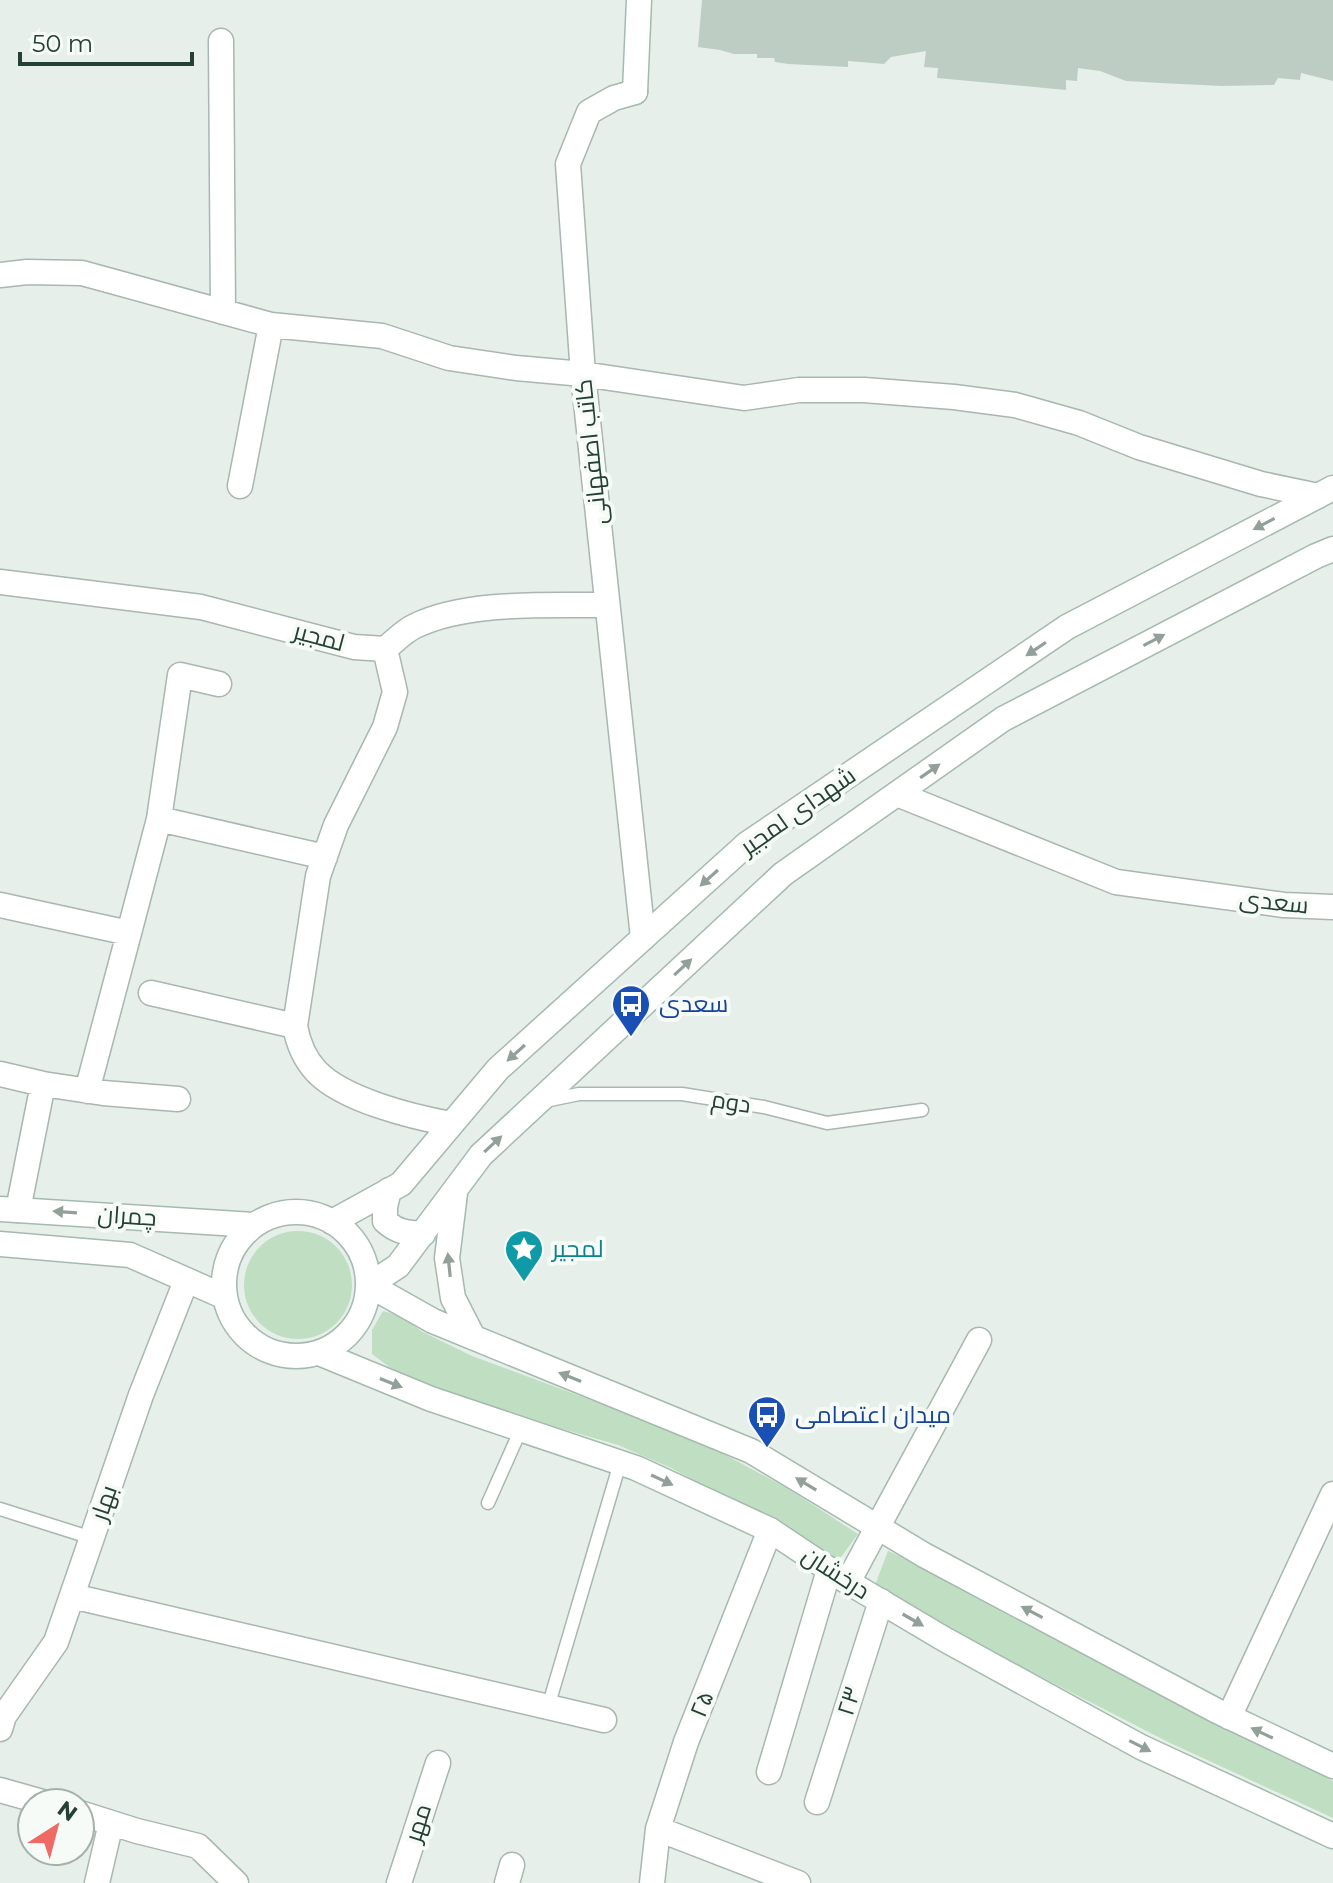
<svg xmlns="http://www.w3.org/2000/svg" width="1333" height="1883" viewBox="0 0 1333 1883" font-family="Montserrat,Cairo,sans-serif">
  <rect width="100%" height="100%" fill="#e6efe9"/>
  <!-- green -->
  <path fill="#c0dfc2" d="M244 1285a54 54 0 1 1 108 0a54 54 0 1 1-108 0Z
    M383 1311 402 1316 421 1331 472 1356 626 1413 718 1451 787 1488 858 1534 836 1564 740 1505 671 1468 618 1445 507 1413 396 1372 372 1354V1330Z
    M888 1551 928 1568 1169 1700 1333 1781V1818L1168 1742 971 1641 875 1585Z"/>
  <!-- building -->
  <path fill="#becdc4" d="M702 0H1333V81L1301 73 1300 80 1278 78 1274 85 1222 86 1160 83 1126 81 1100 71 1078 68 1077 81 1066 80V90L937 78 938 68 924 67 926 51 891 57 884 64 848 61V67L788 64 775 62 774 58H757V54H734L720 50 698 47Z"/>
  <g fill="none" stroke-linecap="round" stroke-linejoin="round">
    <defs>
      <path id="lane" d="M545 1101 579 1094H682L764 1107 827 1123 922 1110
        M488 1503 521 1429
        M0 1509 92 1538
        M548 1707 620 1463"/>
      <path id="street" d="M221 41 223 312
        M635 92 614 98 589 112 568 164 583 374 643 938
        M0 275 27 272 82 273 271 325 382 336 449 358 516 368 583 374 744 398 799 390H864L954 397 1015 405 1079 423 1139 447 1261 484 1318 496
        M240 486 271 325
        M0 582 201 607 354 647 385 649 395 692 385 727 336 825 318 876 295 1026C298 1043 304 1058 316 1071 343 1100 413 1117 451 1124
        M385 649C395 641 404 631 415 626 468 600 549 606 607 605
        M897 794 1116 882 1284 905 1333 907
        M159 819 325 857
        M0 905 129 933 159 819 180 675 219 684
        M151 993 295 1026
        M0 1074 43 1084 103 1093 178 1099
        M87 1091 129 933
        M18 1210 43 1084
        M877 1528 979 1340
        M72 1596 604 1720
        M1229 1717 1333 1494
        M0 1729 4 1716 56 1642 141 1395 186 1281
        M769 1772 829 1570
        M0 1790 46 1803
        M817 1802 881 1601
        M80 1813 137 1831 198 1846 236 1883
        M658 1829 798 1883
        M97 1883 111 1823
        M399 1883 438 1763
        M507 1883 512 1865
        M652 1883 658 1829 686 1742 770 1530"/>
      <path id="secondary" d="M635 92 639 0
        M389 1190 385 1207V1221C397 1232 407 1233 423 1234
        M455 1193 447 1258 453 1298 473 1337
        M0 1209 254 1225
        M224 1284a72 72 0 1 1 144 0a72 72 0 1 1-144 0Z
        M332 1222 401 1184 498 1069 747 844 1067 627 1333 488
        M0 1244 130 1255 225 1297
        M369 1285 398 1266 481 1155 783 874 1003 719 1316 556 1333 549
        M369 1285 433 1321 751 1451 924 1555 1217 1711 1333 1766
        M319 1353 431 1399 636 1468 770 1530 848 1582 944 1639 1141 1747 1333 1836
        M848 1582 877 1528"/>
    </defs>
    <!-- lane casing -->
    <use href="#lane" stroke="#a8b7af" stroke-width="15"/>
    <!-- street casing -->
    <use href="#street" stroke="#a8b7af" stroke-width="27"/>
    <!-- secondary casing -->
    <use href="#secondary" stroke="#a5baaf" stroke-width="27"/>
    <!-- lane -->
    <use href="#lane" stroke="#fff" stroke-width="12"/>
    <!-- street -->
    <use href="#street" stroke="#fff" stroke-width="24"/>
    <!-- secondary -->
    <use href="#secondary" stroke="#fff" stroke-width="24"/>
  </g>
  <!-- one-way arrows -->
  <defs><path id="oneway-solid" d="M-6-.8H1V-3.2L6.5 0L1 3.2V.8H-6Z" transform="scale(2)"/></defs>
  <g fill="#92a09a">
    <use href="#oneway-solid" transform="translate(1264 524) rotate(152)"/>
    <use href="#oneway-solid" transform="translate(1154 640) rotate(-28)"/>
    <use href="#oneway-solid" transform="translate(1036 649) rotate(146)"/>
    <use href="#oneway-solid" transform="translate(930 771) rotate(-35)"/>
    <use href="#oneway-solid" transform="translate(709 878) rotate(138)"/>
    <use href="#oneway-solid" transform="translate(683 967) rotate(-43)"/>
    <use href="#oneway-solid" transform="translate(516 1053) rotate(138)"/>
    <use href="#oneway-solid" transform="translate(493 1144) rotate(-43)"/>
    <use href="#oneway-solid" transform="translate(65 1212) rotate(-176)"/>
    <use href="#oneway-solid" transform="translate(449 1265) rotate(-96)"/>
    <use href="#oneway-solid" transform="translate(570 1377) rotate(-158)"/>
    <use href="#oneway-solid" transform="translate(391 1383) rotate(22)"/>
    <use href="#oneway-solid" transform="translate(662 1480) rotate(25)"/>
    <use href="#oneway-solid" transform="translate(806 1484) rotate(-149)"/>
    <use href="#oneway-solid" transform="translate(1032 1612) rotate(-152)"/>
    <use href="#oneway-solid" transform="translate(913 1620) rotate(30)"/>
    <use href="#oneway-solid" transform="translate(1262 1733) rotate(-155)"/>
    <use href="#oneway-solid" transform="translate(1140 1746) rotate(27)"/>
  </g>
  <!-- icons -->
  <defs>
    <symbol id="bus-pin" viewBox="-11 -11 22 30"><path d="M0 17L-7.5 6A9.5 9.5 0 1 1 7.5 6Z" fill="#1a4fb4" stroke="#f7fbf8"/><path d="M-5-6H5V4H4V6H2V4H-2V6H-4V4H-5ZM-3.5-4V0h7V-4ZM-3.5 1.2v1.5H-2V1.2ZM2 1.2v1.5H3.5V1.2Z" fill="#fff"/></symbol>
    <symbol id="sight-pin" viewBox="-11 -11 22 30"><path d="M0 17L-7.5 6A9.5 9.5 0 1 1 7.5 6Z" fill="#0f9aa8" stroke="#f7fbf8"/><path d="M0-6L1.8-2.2L6-1.7L2.9 1.2L3.7 5.4L0 3.3L-3.7 5.4L-2.9 1.2L-6-1.7L-1.8-2.2Z" fill="#fff"/></symbol>
  </defs>
  <g fill-rule="evenodd">
    <use href="#bus-pin" x="609" y="982" width="44" height="60"/>
    <use href="#sight-pin" x="502" y="1227" width="44" height="60"/>
    <use href="#bus-pin" x="745" y="1393" width="44" height="60"/>
  </g>
  <g text-anchor="middle" stroke-width="8" stroke-linejoin="round" paint-order="stroke">
    <!-- street labels -->
    <g font-size="24" fill="#254134" stroke="#f7fbf8">
      <text transform="translate(591 452) rotate(-96)" y="8">کاتب اصفهانی</text>
      <text transform="translate(319 637) rotate(15)" y="8">لمجیر</text>
      <text transform="translate(798 811) rotate(-35)" y="8">شهدای لمجیر</text>
      <text transform="translate(1274 902) rotate(6)" y="8">سعدی</text>
      <text transform="translate(731 1102) rotate(9)" y="8">دوم</text>
      <text transform="translate(127 1216) rotate(4)" y="8">چمران</text>
      <text transform="translate(104 1503) rotate(-71)" y="8">بهار</text>
      <text transform="translate(836 1573) rotate(33)" y="8">درخشان</text>
      <text transform="translate(849 1701) rotate(-72)" y="8">۲۳</text>
      <text transform="translate(702 1704) rotate(-68)" y="8">۲۵</text>
      <text transform="translate(418 1823) rotate(-72)" y="8">مهر</text>
    </g>
    <!-- transit labels -->
    <g font-size="24" fill="#164399" stroke="#f7fbf8" text-anchor="start">
      <text x="659" y="1012">سعدی</text>
      <text x="795" y="1423">میدان اعتصامی</text>
    </g>
    <!-- culture labels -->
    <g font-size="24" fill="#0d838f" stroke="#f7fbf8" text-anchor="start">
      <text x="552" y="1257">لمجیر</text>
    </g>
  </g>
  <!-- north arrow -->
  <g transform="translate(56 1827) rotate(36)"><circle r="38" fill="#f7fbf8" stroke="#a3b1aa" stroke-width="2"/>
  <path d="M0-6L14 30L0 20L-14 30Z" fill="#ef6a64"/>
  <text y="-12" font-size="22" font-weight="bold" text-anchor="middle" fill="#254134">N</text>
  </g>
  <!-- scale -->
  <path d="M20 52v12h172v-12" fill="none" stroke="#254134" stroke-width="4"/>
  <text x="32" y="52" font-size="24" fill="#254134" stroke="#f7fbf8" stroke-width="6" paint-order="stroke">50 m</text>
</svg>
